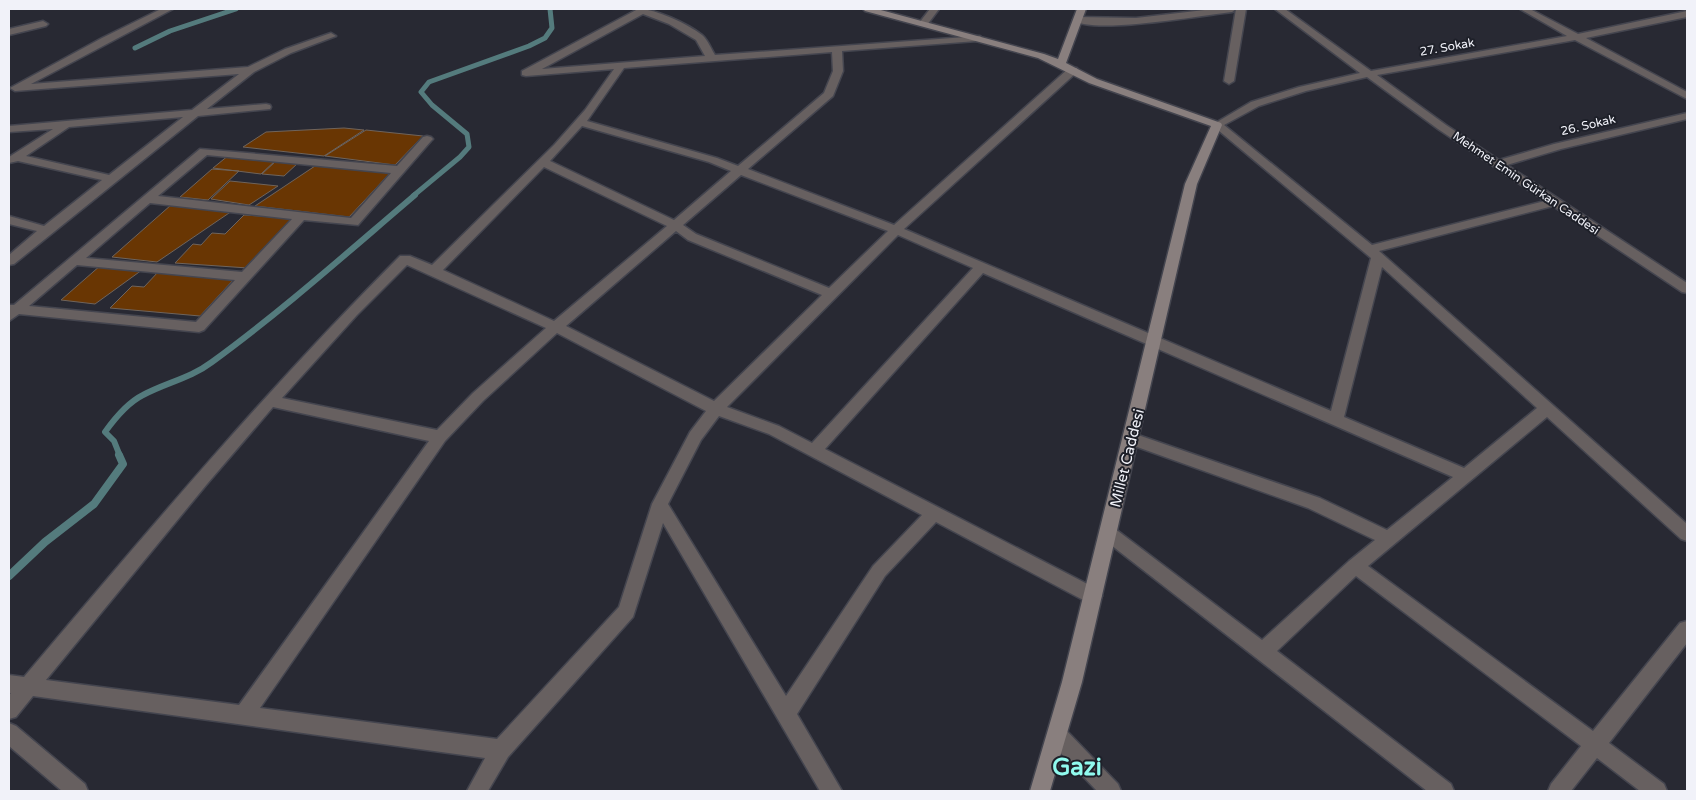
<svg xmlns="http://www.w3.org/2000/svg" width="1696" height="800" viewBox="0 0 1696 800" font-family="'Varela Round',sans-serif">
  <rect width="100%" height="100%" fill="#282933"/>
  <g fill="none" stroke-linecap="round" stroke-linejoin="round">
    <!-- stream-far2 -->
    <path stroke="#547b7d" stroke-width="5" d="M135 48 170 31 236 9
      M413 196 460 157 469 147 467 134 432 105 421 92 429 82 529 46 545 38 552 28 550 9"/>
    <!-- stream-far1 -->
    <path stroke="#547b7d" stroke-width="6" d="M120 456 114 441 105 432C115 418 127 403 143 395 165 383 191 378 212 362 282 311 348 252 415 195"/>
    <!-- stream -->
    <path stroke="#547b7d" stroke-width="8" d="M9 576 45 542 94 504 123 464 119 455"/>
  </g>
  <!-- building -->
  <path fill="#693603" stroke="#6f645c" d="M344 128 364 130 324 156 243 147 266 132Z
    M366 130 423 136 395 165 325 156Z
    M229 155 276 160 261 174 213 168Z
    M276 161 298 163 284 176 262 174Z
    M318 164 391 172 349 217 255 206Z
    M212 169 239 171 208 200 180 197Z
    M230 181 278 186 249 205 211 199Z
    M171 205 232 211 157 262 112 257Z
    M244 215 292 218 248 268 175 263 193 244 201 245 212 233 225 234Z
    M101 265 142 270 95 304 61 300Z
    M159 271 235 278 200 316 110 308 132 286 144 287Z"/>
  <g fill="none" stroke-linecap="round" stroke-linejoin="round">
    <defs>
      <path id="street" d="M161 9H173L31 84 248 67 285 49 328 34 331 33 336 36 291 53 254 72 207 109 266 104 270 105 271 107 270 109 198 116 14 264 9 265V255L37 231 9 224V216L44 226 102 180 18 161 9 163V157L53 129 9 132V126L192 110 239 74 15 91 10 88 102 38ZM183 117 109 175 26 156 69 127Z
        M638 9C654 8 688 24 702 35 708 40 711 49 715 55L980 36 982 38 977 41 842 51 843 71 833 96 748 169 894 225 1069 68H1077V72L904 229 1331 411 1371 258 1212 125 1251 102 1299 87 1360 73 1275 9H1285L1371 71 1567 36 1520 9H1530L1578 34 1687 11V17L1586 38 1687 92V99L1575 40 1377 75 1446 125 1499 160 1554 144 1687 113V119L1561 149 1507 165 1687 283V293L1682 292 1553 206 1379 251 1687 524V541L1681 539 1547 417 1368 566 1593 731 1680 623 1687 621V643L1609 743 1664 784 1667 791H1640L1597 758 1571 791H1548L1551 784 1581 746 1356 576 1277 651 1451 784 1454 791H1427L1102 538 1100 533 1102 528 1108 526 1114 528 1262 640 1349 561 1375 540 1308 508 1126 443 1124 439 1126 435 1132 433 1138 435 1320 498 1387 530 1453 477 983 273 825 449 1099 590 1102 596 1099 602 1093 604 1087 602 936 522 885 576 797 714 842 791H820L663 523 633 617 508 757 488 791H467L485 758 33 696 16 717 9 719V695L11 693H9V675L24 677C146 533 267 389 400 256H410L432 265 554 145 585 110 614 69 526 76 522 75V71ZM643 14 669 24 696 40 705 56 542 69ZM832 52 833 71 824 93 738 166 717 158 587 121 624 68ZM1367 77 1438 129 1545 201 1372 245 1224 125 1259 106 1306 91ZM582 126 709 162 731 171 674 220 550 161ZM544 167 667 226 554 321 443 270ZM741 175 888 231 829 288 696 234 683 225ZM676 231 688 240 822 295 714 401 566 326ZM898 235 973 268 812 443 779 426 727 407ZM407 265 546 328 473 393 437 430 282 398 357 315ZM1382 267 1537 408 1464 468 1344 417ZM557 333 706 411 690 432 652 504 619 607 497 739 260 708 445 441 483 401ZM273 407 429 441 239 705 46 680 207 484ZM719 416 769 434 922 515 873 566 786 696 668 504 701 440Z
        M930 9H939L927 25H921L919 23Z
        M1213 9H1246L1234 81 1229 84 1224 81 1236 9 1232 12C1205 15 1092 35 1073 20L1078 17 1136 18Z
        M43 21 48 24 46 26 9 35V29Z
        M427 136 431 137 433 139 431 141 358 225 304 220 204 330 199 332 19 314 9 321V305H14L200 149 397 166 423 137ZM207 155 391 173 351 218 158 196ZM150 203 292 219 242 272 86 258ZM77 265 235 280 196 322 29 306Z
        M9 723 16 726 85 784 88 791H62L9 746Z
        M1057 725 1064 728 1118 784 1121 791H1097L1050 742 1047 735 1050 728Z"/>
      <path id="secondary" d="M863 9H877L1044 54 1058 59 1077 9H1086L1066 63 1097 79 1221 123 1222 125 1197 184 1082 682 1050 791H1030L1062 682 1185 184 1211 126 1089 83 1038 58 865 11Z"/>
    </defs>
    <!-- street casing -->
    <use href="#street" stroke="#44454f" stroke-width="3"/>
    <!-- secondary casing -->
    <use href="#secondary" stroke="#44454f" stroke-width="3"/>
    <!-- street -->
    <use href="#street" fill="#676060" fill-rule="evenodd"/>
    <!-- secondary -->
    <use href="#secondary" fill="#897f7e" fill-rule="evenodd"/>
  </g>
  <g text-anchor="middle" stroke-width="4" stroke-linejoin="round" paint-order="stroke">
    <!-- far-street labels -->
    <g font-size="12" fill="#f1f2f9" stroke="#1e2029">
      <text transform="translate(1447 47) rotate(-10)" y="4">27. Sokak</text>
      <text transform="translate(1588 125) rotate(-13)" y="4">26. Sokak</text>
      <text transform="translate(1526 183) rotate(34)" y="4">Mehmet Emin Gürkan Caddesi</text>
    </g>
    <!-- street labels -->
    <g font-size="15" fill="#f1f2f9" stroke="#1e2029">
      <text transform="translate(1127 458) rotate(-76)" y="5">Millet Caddesi</text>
    </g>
    <!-- near-district labels -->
    <g font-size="24" font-weight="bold" fill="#90faee" stroke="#1e2029">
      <text x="1077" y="775">Gazi</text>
    </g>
  </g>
  <!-- border -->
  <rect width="1696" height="800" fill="none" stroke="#f1f2f9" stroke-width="20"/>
</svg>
